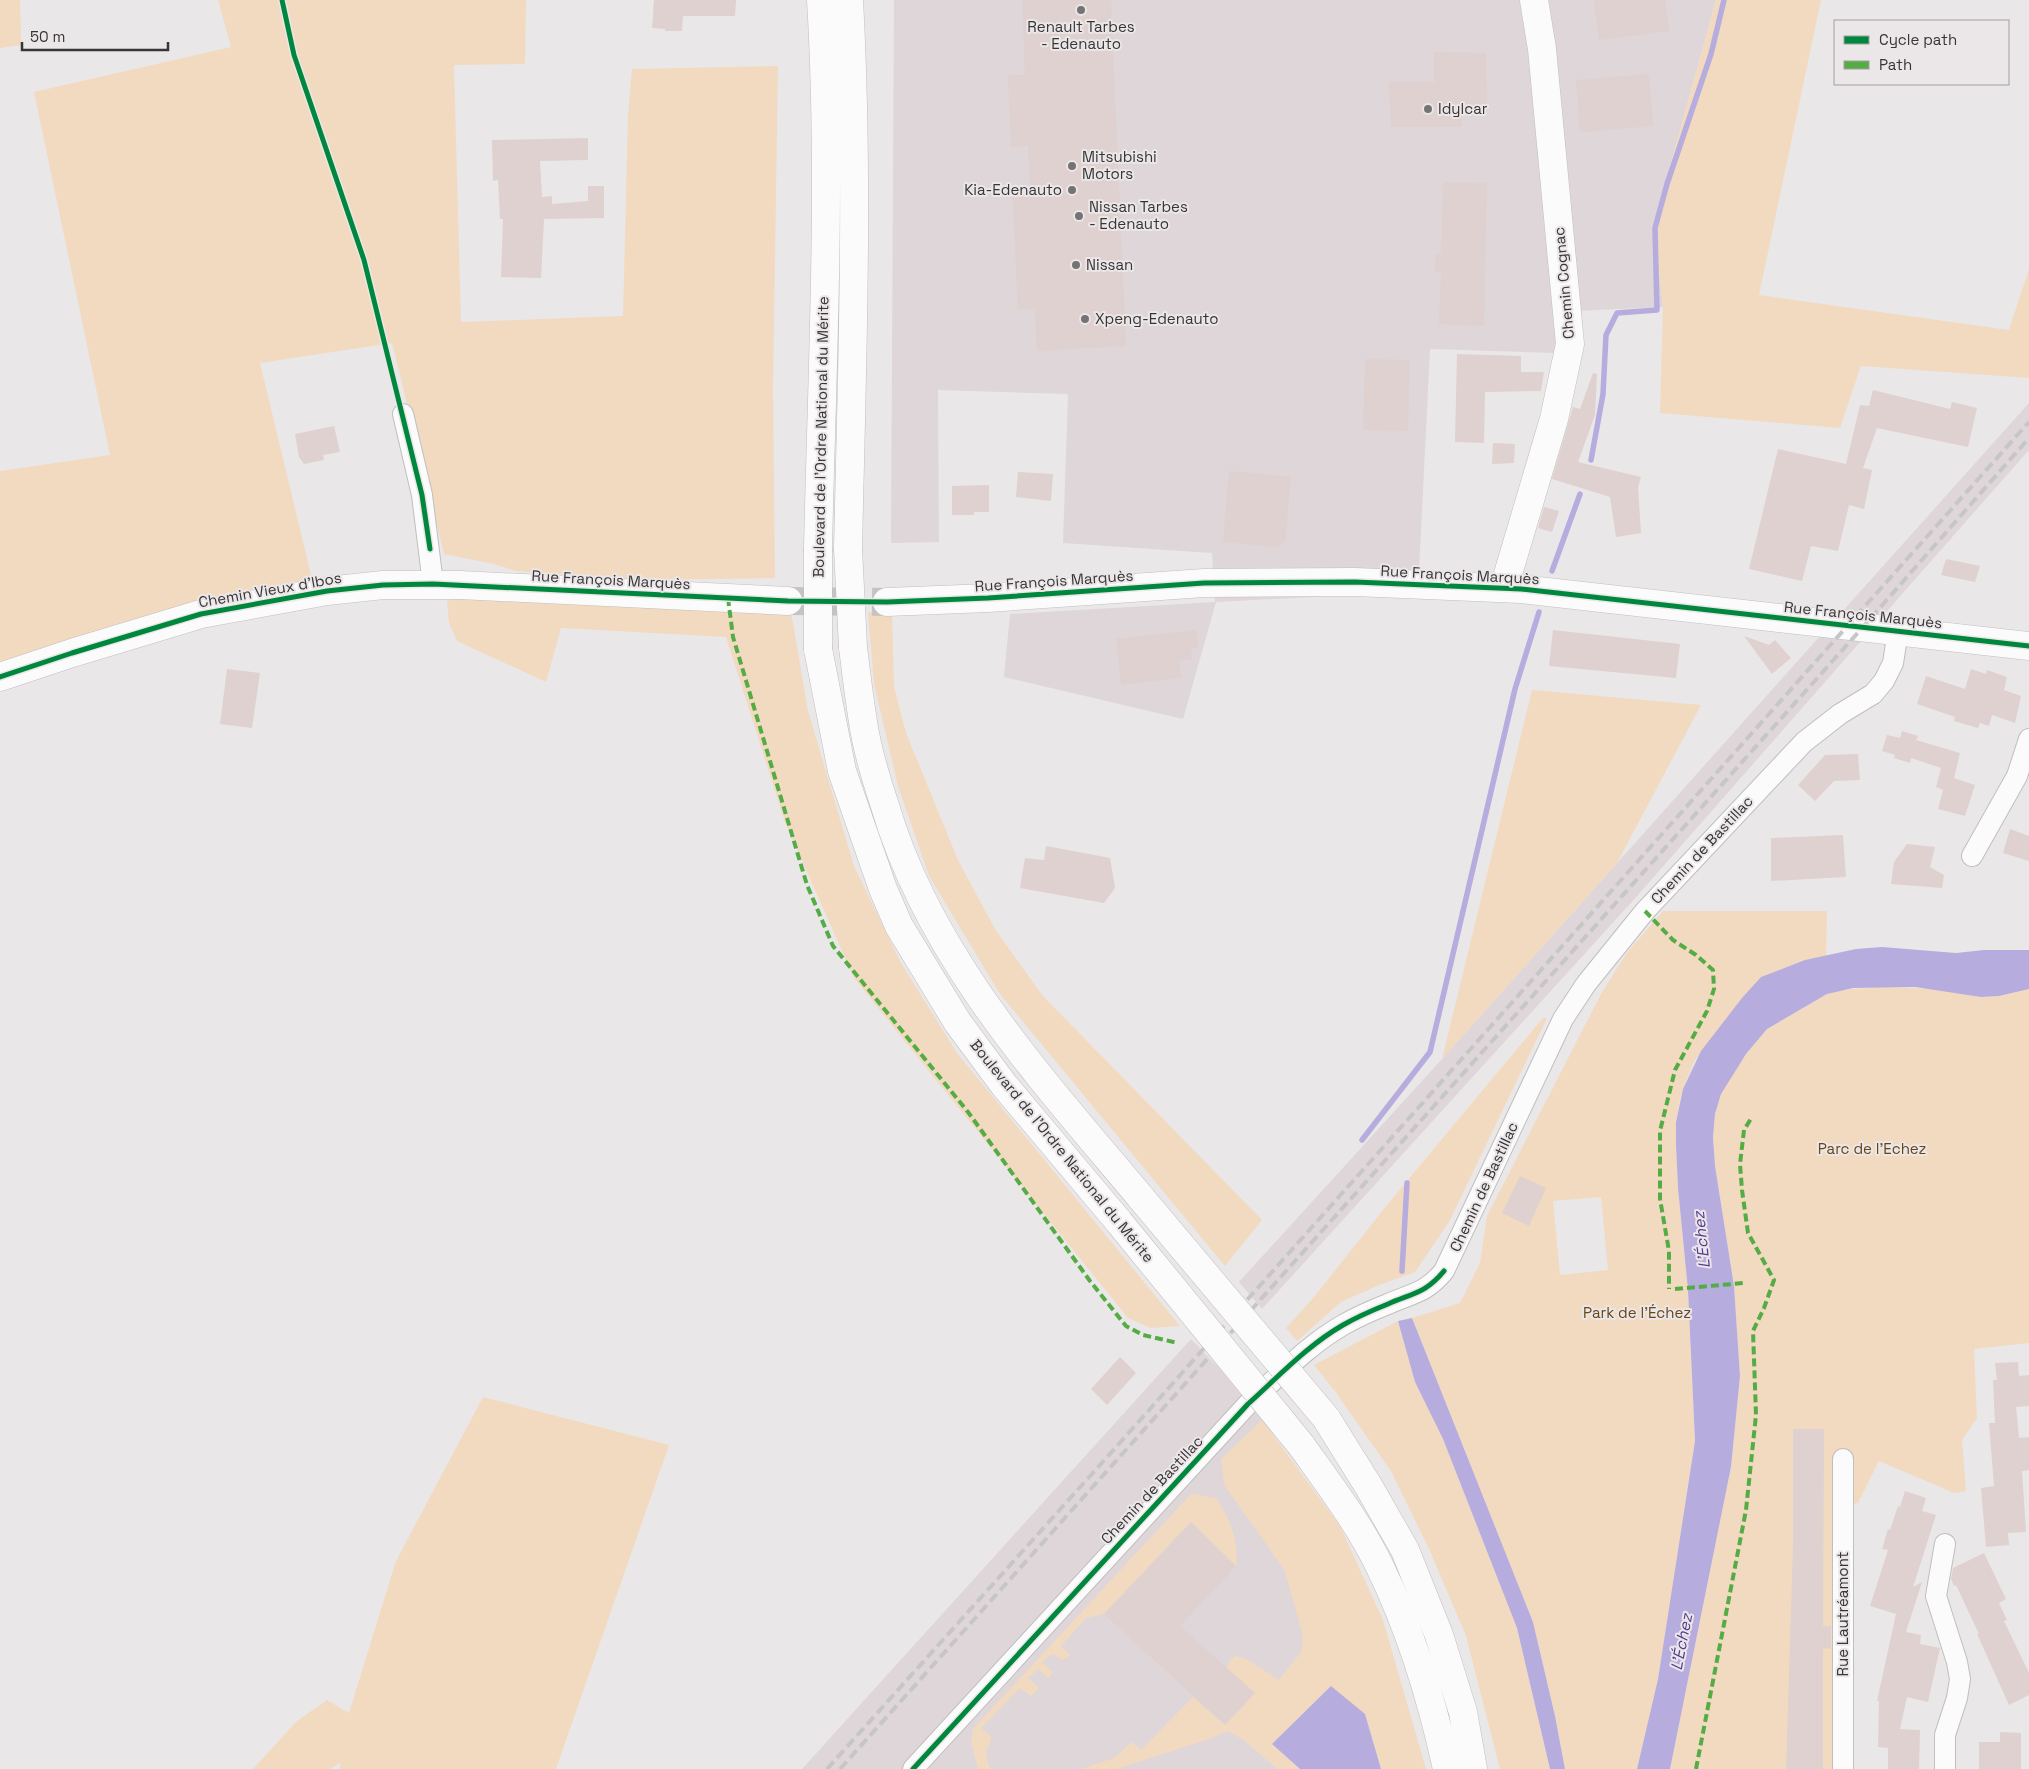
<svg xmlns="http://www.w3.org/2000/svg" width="2029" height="1769" viewBox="0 0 2029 1769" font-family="'Space Grotesk',sans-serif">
  <rect width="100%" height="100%" fill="#eae7e8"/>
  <!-- built -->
  <path fill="#ded6d8" d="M894 0H1716L1654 224 1663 307 1554 312 1556 353 1430 349 1419 571 1350 595 1216 602 1183 719 1004 677 1010 614 1215 602 1212 553 1063 543 1068 394 938 390 939 542 891 543Z
    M2029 403V450L1880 619 1841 613Z
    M1820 636 1861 641 1638 895 1262 1309 1239 1282 1442 1059Z
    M1191 1339 1219 1368 1273 1434 1337 1621 1244 1740 1278 1769H802Z"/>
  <!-- green -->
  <path fill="#f2dac0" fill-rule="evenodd" d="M0 0H20L21 45 0 48Z
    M218 0H526L525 64 454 65 461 322 623 316 628 115 632 69 778 66 773 388 775 578 636 580 516 571 494 564 444 554 392 343 260 363 318 604 199 627 0 688V471L110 455 34 92 231 47Z
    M1716 0H1821L1759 295 2009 330 2029 269V378L1861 366 1840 428 1660 413 1663 307 1654 224Z
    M463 595 791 612 808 711 854 866 901 963 957 1053 1180 1326 1151 1328 1128 1318 854 978 785 822 726 637 561 628 546 682 457 641 449 623 447 601Z
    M868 612 892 614 894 687 906 733 958 860 995 929 1042 995 1262 1220 1225 1266 1000 994 929 876 898 786 874 684Z
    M1532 690 1701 705 1617 863 1442 1059Z
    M1663 911H1827L1826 956 1805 960 1761 977 1694 1062 1683 1089 1679 1104 1676 1122V1145L1678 1188 1688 1290 1695 1441 1658 1679 1637 1769H1565L1555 1716 1533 1622 1412 1318 1460 1303 1480 1263 1487 1216 1601 994 1626 954ZM1601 1197 1608 1270 1560 1275 1553 1201Z
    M1881 987 1934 989 1981 997 1999 996 2029 989V1343L1974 1349 1977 1418 1962 1440 1966 1491 1954 1493 1879 1461 1858 1503 1850 1504 1849 1769H1670L1731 1467 1740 1376 1734 1286 1715 1166 1713 1137 1715 1114 1721 1094 1732 1074 1757 1040 1767 1029 1827 994 1840 990Z
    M1543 1018H1547L1449 1222 1415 1272 1379 1285 1341 1302 1297 1341 1286 1328 1314 1297 1391 1200Z
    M1398 1321 1415 1382 1443 1439 1517 1628 1550 1769H1500L1466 1636 1430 1551 1391 1471 1334 1390 1314 1365Z
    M483 1397 669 1445 556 1769H340V1763L330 1769H253L297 1721 327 1700 349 1713 396 1561Z
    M1262 1420 1340 1526 1383 1620 1426 1769H1381L1365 1714 1272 1744 1300 1769H1278L1244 1740 1227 1731 1209 1739 1116 1769H1081L1114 1758 1132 1742 1141 1750 1193 1697 1225 1725 1255 1693 1227 1668 1230 1660 1236 1656 1246 1659 1279 1680 1301 1652 1303 1635 1284 1569 1224 1485 1221 1459Z
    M1191 1494 1216 1498C1230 1518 1239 1541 1236 1566L1191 1522 1104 1614 1086 1618 1061 1646 1070 1655 1063 1660 1053 1654 1042 1662 1053 1672 1048 1678 1038 1669 1028 1678 1039 1688 1031 1696 1020 1688 981 1728 992 1738 986 1752 989 1767 992 1769H978L971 1741 973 1729Z"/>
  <!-- water -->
  <path fill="#b7acde" d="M1882 947 1956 953 1984 950H2029V989L1999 996 1981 997 1915 987 1853 988 1827 994 1767 1029 1746 1054 1721 1094 1715 1114 1713 1137 1715 1166 1734 1286 1740 1376 1731 1467 1670 1769H1637L1658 1679 1695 1441 1688 1290 1678 1188 1676 1145V1122L1683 1089 1701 1051 1742 998 1761 977 1805 960 1856 949Z
    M1412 1318 1533 1622 1555 1716 1565 1769H1550L1517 1628 1443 1439 1415 1382 1398 1321Z
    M1331 1686 1365 1714 1381 1769H1300L1272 1744Z"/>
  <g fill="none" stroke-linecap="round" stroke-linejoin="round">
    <!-- stream -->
    <path stroke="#b7acde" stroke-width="5.5" d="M1591 460 1603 394 1606 335 1617 313 1657 310 1655 228 1667 184 1711 54 1724 0
      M1552 571 1580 494
      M1362 1140 1430 1052 1515 689 1539 612
      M1402 1271 1407 1183"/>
  </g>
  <!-- building -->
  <path fill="#dfd1cf" d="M654 0H736L735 16H683L682 31H665V29L652 28Z
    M1022 0H1111L1126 346 1037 351 1035 309 1018 310 1012 187 1030 186 1028 146 1011 147 1008 75H1025Z
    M1594 0H1665L1669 31 1599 40Z
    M1434 52 1486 53 1487 113 1462 114V127H1391L1389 82H1434Z
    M1649 74 1653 126 1580 132 1576 80Z
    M588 138V160L540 161 542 197 552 196V204L588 201V186H604V218L544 219 541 278 501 277 503 219H500L498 180 493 181 492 140Z
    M1443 182 1487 183 1484 326 1439 324 1441 272H1435L1436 253 1441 254Z
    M1457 354 1521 356V372H1544L1541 391 1485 392 1484 443 1455 442Z
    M1365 359 1410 360 1408 431 1363 430Z
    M1593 373 1597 374 1595 415 1578 462 1641 477 1638 487 1641 533 1616 537 1610 497 1552 479 1573 407 1580 409Z
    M1873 390 1950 409 1952 402 1977 408 1968 447 1877 428 1863 468 1872 470 1864 509 1849 505 1838 551 1811 546 1802 581 1749 569 1778 449 1846 464 1860 405 1869 406Z
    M334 426 340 452 323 455 324 460 304 464 299 457 295 434Z
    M1493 443 1515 444 1514 463 1492 464Z
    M1229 471 1291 477 1285 541 1278 547 1223 542Z
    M1018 472 1053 474 1051 501 1016 497Z
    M989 485V512H974V515H952V486Z
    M1544 507 1559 511 1552 532 1538 528Z
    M1946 559 1980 566 1975 582 1941 575Z
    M1196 630 1198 648H1191L1192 659 1179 661 1181 678 1121 685 1116 639Z
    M1553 630 1680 644 1676 678 1549 666Z
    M1744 636 1769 645 1775 640 1791 658 1772 674Z
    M227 669 260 673 252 728 220 724Z
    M1971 669 1986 674 1987 670 2007 677 2004 690 2021 696 2015 723 1992 715 1989 726 1980 723 1978 728 1954 721 1955 717 1917 704 1926 676 1965 689Z
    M1902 731 1918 736 1916 740 1960 753 1954 778 1975 785 1965 816 1938 809 1943 790 1936 787 1941 768 1911 758 1910 763 1894 758 1895 755 1882 751 1887 735 1900 738Z
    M1858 754 1860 780 1834 781 1815 801 1798 785 1825 755Z
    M2010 829 2029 836V861L2003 853Z
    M1843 835 1846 877 1771 881V838Z
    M1907 844 1935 847 1930 867 1944 875 1942 888 1891 884 1894 862Z
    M1046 846 1110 858 1115 888 1104 903 1020 888 1025 858 1044 860Z
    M1520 1176 1546 1188 1529 1226 1502 1213Z
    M1120 1357 1136 1373 1107 1405 1091 1389Z
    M2018 1362 2019 1376 2029 1375V1406L2016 1407 2019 1438 2029 1437V1470L2022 1471 2026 1532 2008 1533 2009 1545 1986 1547 1981 1488 1994 1486 1989 1423H1995L1993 1380H1997L1995 1363Z
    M1793 1429H1824L1823 1626H1831V1649L1823 1648V1769H1786L1793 1546Z
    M1905 1491 1926 1498 1922 1511 1936 1515 1913 1587 1922 1582 1906 1632 1921 1635 1920 1644 1940 1648 1928 1702 1907 1697 1900 1729 1920 1730 1919 1769H1888V1748L1878 1747 1879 1701H1877L1896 1614 1870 1606 1888 1550 1882 1549 1888 1529 1890 1530 1898 1506 1900 1507Z
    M1191 1522 1236 1566 1180 1626 1255 1693 1225 1725 1104 1614Z
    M1984 1553 2006 1599 1999 1603 2007 1620 2004 1621 2029 1673V1695L2009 1705 1977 1634H1979L1956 1585 1954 1586 1951 1579 1953 1568Z
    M2000 1732 2021 1733V1769H1979V1742H2000Z"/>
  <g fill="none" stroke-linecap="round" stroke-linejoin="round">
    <!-- secondary-tunnel -->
    <path stroke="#c6c3c4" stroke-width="28" stroke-dasharray="28 14" stroke-linecap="butt" d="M788 601 887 602"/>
    <defs>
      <path id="street" d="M403 414 422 495 433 584
        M1972 856 2017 776 2029 739
        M913 1769 1248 1404C1278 1377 1308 1345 1343 1325 1357 1317 1373 1310 1388 1304 1413 1293 1426 1293 1444 1271L1563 1019 1586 984 1645 911 1804 742 1840 714 1873 694 1884 681 1893 663 1898 631
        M1843 1769V1459
        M1945 1769V1735L1957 1698 1960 1679 1957 1662 1936 1596 1945 1544"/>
      <path id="secondary" d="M1505 588 1508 574 1554 419 1570 344 1542 49 1534 0
        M887 602 988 598 1204 583 1355 582 1521 589 2029 646
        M0 677 72 653 201 614 327 591 383 585H460L788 601"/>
      <path id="primary" d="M818 549C822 366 832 183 821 0
        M848 549C852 366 859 183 849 0
        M853 647C856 672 859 697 863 722 867 750 876 779 885 806 930 959 1042 1079 1142 1199
        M818 649 842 771 883 889 899 926 958 1023 1004 1085 1119 1222
        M1326 1418 1369 1487 1405 1550 1439 1635 1463 1712 1473 1769
        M1301 1445C1328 1483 1360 1525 1380 1567 1411 1631 1432 1700 1447 1769"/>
    </defs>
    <!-- street casing -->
    <use href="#street" stroke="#c0bebe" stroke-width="22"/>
    <!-- secondary casing -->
    <use href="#secondary" stroke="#c0bebe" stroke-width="29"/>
    <!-- primary casing -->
    <use href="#primary" stroke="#c0bebe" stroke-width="29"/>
    <!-- street -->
    <use href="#street" stroke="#fcfbfc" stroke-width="20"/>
    <!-- secondary -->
    <use href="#secondary" stroke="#fcfbfc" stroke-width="28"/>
    <!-- primary -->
    <use href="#primary" stroke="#fcfbfc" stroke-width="28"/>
    <!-- rail -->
    <path stroke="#c7c6c7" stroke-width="4" stroke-dasharray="10 5" stroke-linecap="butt" d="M827 1769 1117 1446 2029 422
      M840 1769 1863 627 2029 438"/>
    <defs>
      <path id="primary-bridge" d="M818 549V649
        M848 549 853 647
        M1142 1199 1326 1418
        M1119 1222 1301 1445"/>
    </defs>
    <!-- primary-bridge casing -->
    <use href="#primary-bridge" stroke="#c0bebe" stroke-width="29" stroke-linecap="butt"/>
    <!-- primary-bridge -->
    <use href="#primary-bridge" stroke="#fcfbfc" stroke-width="28"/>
    <!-- quiet -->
    <path stroke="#55ac45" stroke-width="4" stroke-dasharray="8 4" stroke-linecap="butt" d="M728 598 733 637 807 885 833 946 968 1112 1090 1281 1126 1326 1143 1335 1178 1343
      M1645 911 1673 940 1696 955 1713 970 1714 989 1707 1011 1675 1070 1660 1131V1199L1669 1251V1289
      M1675 1289 1744 1283
      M1696 1769 1746 1510 1756 1415 1753 1331 1764 1308 1774 1280 1748 1233 1742 1190 1740 1164 1744 1130 1752 1117"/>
    <defs>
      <path id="cycleway" d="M282 0 294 55 364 260 422 495 430 549
        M0 677 72 653 201 614 327 591 383 585 433 584 788 601 887 602 988 598 1204 583 1355 582 1521 589 2029 646
        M913 1769 1248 1404C1278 1377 1308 1345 1343 1325 1357 1317 1373 1310 1388 1304 1413 1293 1426 1293 1444 1271"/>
    </defs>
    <!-- cycleway casing -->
    <use href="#cycleway" stroke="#ebe6e7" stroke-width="8"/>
    <!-- cycleway -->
    <use href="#cycleway" stroke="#00873e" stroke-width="5"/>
  </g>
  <!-- markers -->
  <g fill="#767374" stroke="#ebe6e7" stroke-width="2">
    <circle cx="1081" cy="10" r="5"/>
    <circle cx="1428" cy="109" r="5"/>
    <circle cx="1072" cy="166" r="5"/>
    <circle cx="1072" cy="190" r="5"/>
    <circle cx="1079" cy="216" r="5"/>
    <circle cx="1076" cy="265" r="5"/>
    <circle cx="1085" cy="319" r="5"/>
  </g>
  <g text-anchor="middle" stroke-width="4" stroke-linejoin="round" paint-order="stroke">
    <!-- poi labels -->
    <g font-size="15" fill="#373536" stroke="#ebe6e7" text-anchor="start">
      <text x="1081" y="32" text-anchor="middle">Renault Tarbes<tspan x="1081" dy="17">- Edenauto</tspan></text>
      <text x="1438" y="114">Idylcar</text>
      <text x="1082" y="162">Mitsubishi<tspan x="1082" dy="17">Motors</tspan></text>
      <text x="1062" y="195" text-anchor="end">Kia-Edenauto</text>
      <text x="1089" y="212">Nissan Tarbes<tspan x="1089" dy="17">- Edenauto</tspan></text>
      <text x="1086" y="270">Nissan</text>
      <text x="1095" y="324">Xpeng-Edenauto</text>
    </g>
    <!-- street labels -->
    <g font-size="15" fill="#373536" stroke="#ebe6e7">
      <text transform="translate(1564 283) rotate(-95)" y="5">Chemin Cognac</text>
      <text transform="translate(821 437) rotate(-89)" y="5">Boulevard de l'Ordre National du Mérite</text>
      <text transform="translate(1460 575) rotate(3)" y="5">Rue François Marquès</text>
      <text transform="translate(611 580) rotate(3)" y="5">Rue François Marquès</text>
      <text transform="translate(1054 581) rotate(-4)" y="5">Rue François Marquès</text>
      <text transform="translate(270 590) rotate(-10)" y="5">Chemin Vieux d'Ibos</text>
      <text transform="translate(1863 615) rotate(6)" y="5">Rue François Marquès</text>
      <text transform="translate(1702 850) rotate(-47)" y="5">Chemin de Bastillac</text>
      <text transform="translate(1062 1151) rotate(51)" y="5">Boulevard de l'Ordre National du Mérite</text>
      <text transform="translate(1484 1187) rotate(-65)" y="5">Chemin de Bastillac</text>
      <text transform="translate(1152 1490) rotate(-47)" y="5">Chemin de Bastillac</text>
      <text transform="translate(1843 1614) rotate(-90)" y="5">Rue Lautréamont</text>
    </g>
    <!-- park labels -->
    <g font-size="15" fill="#684514" stroke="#ebe6e7">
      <text x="1872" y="1154">Parc de l'Echez</text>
      <text x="1637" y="1318">Park de l'Échez</text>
    </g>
    <!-- water labels -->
    <g font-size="16" font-style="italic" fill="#533c90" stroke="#ebe6e7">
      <text transform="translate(1701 1240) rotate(-96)" y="6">L'Échez</text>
      <text transform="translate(1681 1642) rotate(-79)" y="6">L'Échez</text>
    </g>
  </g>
  <!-- legend -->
  <rect x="1834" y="20" width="175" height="65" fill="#ebe6e7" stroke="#a39fa0"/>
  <rect x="1844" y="36" width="25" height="8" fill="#00873e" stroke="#a39fa0"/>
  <text x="1879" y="45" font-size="15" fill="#373536">Cycle path</text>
  <rect x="1844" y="61" width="25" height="8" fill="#55ac45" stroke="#a39fa0"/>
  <text x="1879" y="70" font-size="15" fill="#373536">Path</text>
  <!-- scale -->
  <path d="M22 42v8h146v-8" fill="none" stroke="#373536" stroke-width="2.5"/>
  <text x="30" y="42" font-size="15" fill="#373536" stroke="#ebe6e7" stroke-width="4" paint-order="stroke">50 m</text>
</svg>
